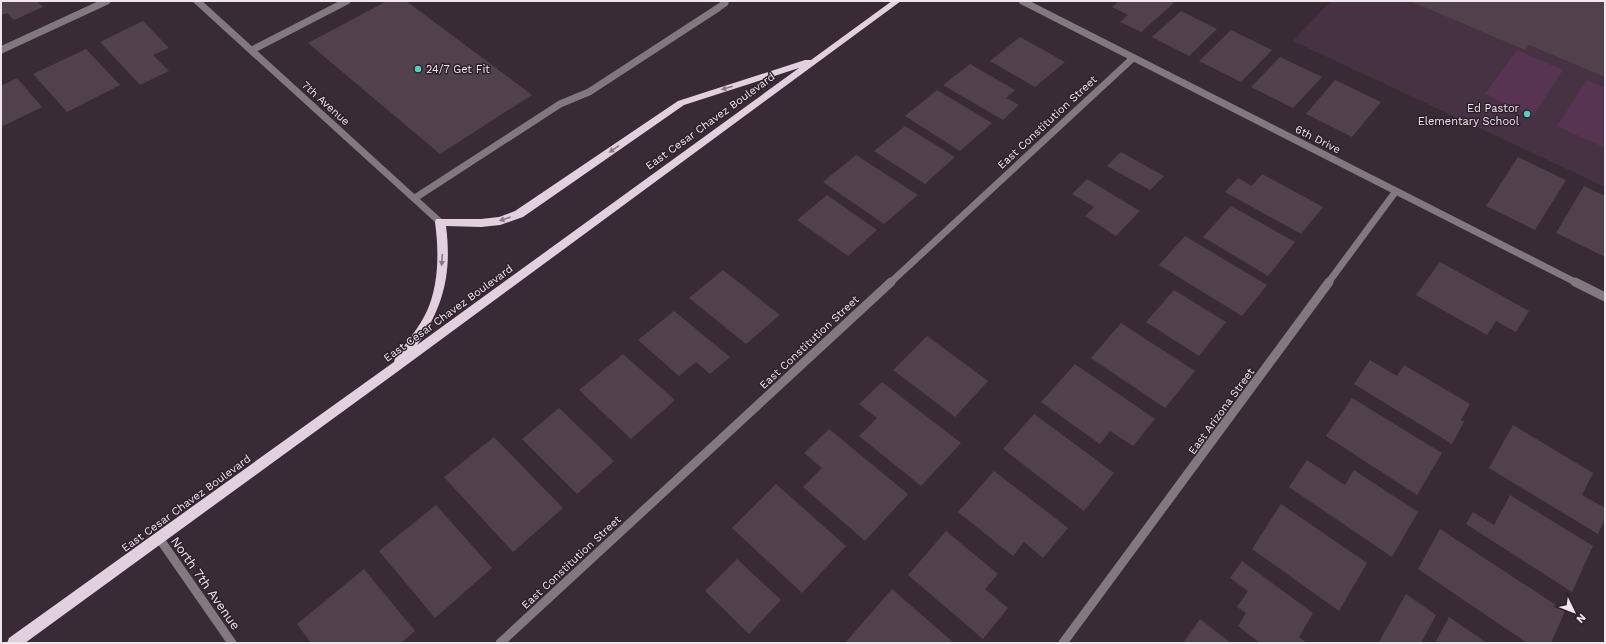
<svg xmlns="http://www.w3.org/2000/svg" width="1606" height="644" viewBox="0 0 1606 644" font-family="'Work Sans',sans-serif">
  <rect width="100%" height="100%" fill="#392b36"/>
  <!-- built -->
  <path fill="#463242" d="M1331 1H1605V187L1293 41Z"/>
  <!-- green -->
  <path fill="#573451" d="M1517 50 1563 70 1533 116 1485 94Z
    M1587 80 1605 88V148L1557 126Z"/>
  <!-- building -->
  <path fill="#50414d" d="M1 1H37L43 7 14 20 7 13 1 15Z
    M387 1H406L532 95 440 154 308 43Z
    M1119 1H1170L1174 3 1141 32 1120 22 1128 15 1112 7Z
    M1410 1H1605V77L1529 45 1525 50Z
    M1181 11 1217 29 1189 56 1152 37Z
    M143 21 169 48 153 55 169 71 140 85 100 42Z
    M1231 30 1272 50 1241 82 1199 61Z
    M1020 37 1065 62 1035 87 990 61Z
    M86 49 120 85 67 112 33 74Z
    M1280 57 1322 77 1293 108 1251 87Z
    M970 64 1015 90 1006 98 1019 105 1003 120 943 85Z
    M17 78 42 107 1 127V86Z
    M1335 80 1381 102 1352 137 1306 114Z
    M937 90 992 123 960 151 905 116Z
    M905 126 955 157 925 184 874 151Z
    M1121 152 1164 176 1150 190 1107 166Z
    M856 155 918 195 884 224 823 182Z
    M1518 157 1566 180 1535 230 1486 206Z
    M1262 174 1323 207 1301 234 1225 192 1238 178 1252 186Z
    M1087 179 1140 211 1116 236 1085 216 1094 207 1072 194Z
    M1584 186 1605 196V257L1556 233Z
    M827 195 877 230 848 256 797 220Z
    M1231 206 1295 242 1268 276 1203 237Z
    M1185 236 1267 285 1242 316 1159 265Z
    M1440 262 1529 311 1516 332 1496 321 1487 335 1416 295Z
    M723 270 780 315 746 344 689 298Z
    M1174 290 1226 322 1199 356 1146 322Z
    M674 311 730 357 710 374 696 362 679 376 638 340Z
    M1121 323 1195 371 1165 408 1091 358Z
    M927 336 988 381 955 417 893 370Z
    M623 354 675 400 631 439 579 390Z
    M1370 360 1397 376 1404 365 1470 404 1461 420 1464 422 1452 444 1354 384Z
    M1075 364 1155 419 1133 446 1110 431 1100 444 1041 402Z
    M882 382 961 443 921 486 859 436 877 418 859 404Z
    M1352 398 1442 453 1417 495 1326 436Z
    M559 408 614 461 577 494 522 439Z
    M1034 414 1114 473 1084 511 1003 449Z
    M1513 425 1593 473 1582 495 1605 508V518L1598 534 1489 468Z
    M829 429 908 494 865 541 803 487 822 468 804 453Z
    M494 437 563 508 513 552 444 477Z
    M1307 460 1345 485 1354 470 1418 512 1392 557 1289 487Z
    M994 471 1068 528 1043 558 1024 542 1013 556 958 512Z
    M776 484 846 546 802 593 732 528Z
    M1510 495 1593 546 1572 592 1466 524 1473 512 1494 525Z
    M1281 504 1367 563 1339 611 1252 549Z
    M436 505 492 568 435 618 379 551Z
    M1440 529 1565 611 1551 643H1527L1418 569Z
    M946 531 998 574 985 589 1008 608 983 639 908 575Z
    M737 559 781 600 749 634 705 591Z
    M1242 561 1313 613 1299 637 1307 643H1260L1238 626 1246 613 1237 607 1248 591 1230 578Z
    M364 569 415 631 401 643H311L297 624Z
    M892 589 954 643H845Z
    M1406 594 1436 615 1421 643H1381L1379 642Z
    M1449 617 1487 643H1435Z
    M1200 619 1231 643H1183Z"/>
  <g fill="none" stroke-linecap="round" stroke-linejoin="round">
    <!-- service -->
    <path stroke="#81797f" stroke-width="7" d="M252 50 347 1
      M415 198 560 104 589 92 718 8 725 3 724 1"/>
    <!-- minor-far1 -->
    <path stroke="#81797f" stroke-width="7" d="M197 1 440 222
      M1022 1 1577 283
      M1 50 107 1
      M890 283 1133 58
      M1328 283 1396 191"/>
    <!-- minor -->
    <path stroke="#81797f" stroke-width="9" d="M1575 282 1605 297
      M159 538 232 643
      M500 643 891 282
      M1063 643 1329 282"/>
    <!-- trunk -->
    <path fill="#e2d0de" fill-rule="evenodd" d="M892 1H901L397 372 25 643H7L9 638 394 362 395 358C406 343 419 328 427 311 439 284 439 251 435 222L436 219H481L499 217 515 211 678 101 805 60H811ZM799 68 417 345C444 307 452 272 446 226L481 227 500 225 523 217 684 105Z"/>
  </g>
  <!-- one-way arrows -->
  <defs><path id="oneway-solid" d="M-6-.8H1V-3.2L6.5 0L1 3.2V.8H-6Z"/></defs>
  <g fill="#887885">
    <use href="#oneway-solid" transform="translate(727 88) rotate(162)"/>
    <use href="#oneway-solid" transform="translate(614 149) rotate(146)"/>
    <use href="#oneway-solid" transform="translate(505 219) rotate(161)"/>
    <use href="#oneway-solid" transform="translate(442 260) rotate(94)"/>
  </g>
  <!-- markers -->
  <g fill="#59cebe" stroke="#2f212c" stroke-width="1.5">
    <circle cx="418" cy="69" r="4"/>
    <circle cx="1527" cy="114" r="4"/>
  </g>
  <g text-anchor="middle" stroke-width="3" stroke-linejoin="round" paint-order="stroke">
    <!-- poi labels -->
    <g font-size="11" fill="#f0e7ee" stroke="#2f212c" text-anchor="start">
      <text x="426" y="73">24/7 Get Fit</text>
      <text x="1519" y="112" text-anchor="end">Ed Pastor<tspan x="1519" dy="13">Elementary School</tspan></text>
    </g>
    <!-- street labels -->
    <g font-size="11" fill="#f0e7ee" stroke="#2f212c">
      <text transform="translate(326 103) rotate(42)" y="4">7th Avenue</text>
      <text transform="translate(710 121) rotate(-36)" y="4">East Cesar Chavez Boulevard</text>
      <text transform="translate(1047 122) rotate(-43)" y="4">East Constitution Street</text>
      <text transform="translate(1318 139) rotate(27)" y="4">6th Drive</text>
      <text transform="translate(448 313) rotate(-36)" y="4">East Cesar Chavez Boulevard</text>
      <text transform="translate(809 342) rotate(-43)" y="4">East Constitution Street</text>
      <text transform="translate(1221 411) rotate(-54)" y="4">East Arizona Street</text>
      <text transform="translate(186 503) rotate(-36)" y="4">East Cesar Chavez Boulevard</text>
      <text transform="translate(571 562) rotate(-43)" y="4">East Constitution Street</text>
    </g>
    <!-- near-street labels -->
    <g font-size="13" fill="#f0e7ee" stroke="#2f212c">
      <text transform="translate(206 583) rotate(55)" y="5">North 7th Avenue</text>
    </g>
  </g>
  <!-- border -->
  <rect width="1606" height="644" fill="none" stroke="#f0e7ee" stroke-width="4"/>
  <!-- north arrow -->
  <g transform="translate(1574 612) rotate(133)" stroke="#2f212c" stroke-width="3" paint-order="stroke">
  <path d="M0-3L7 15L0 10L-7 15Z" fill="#f0e7ee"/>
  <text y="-6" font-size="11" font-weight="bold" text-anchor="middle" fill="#f0e7ee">N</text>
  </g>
</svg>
